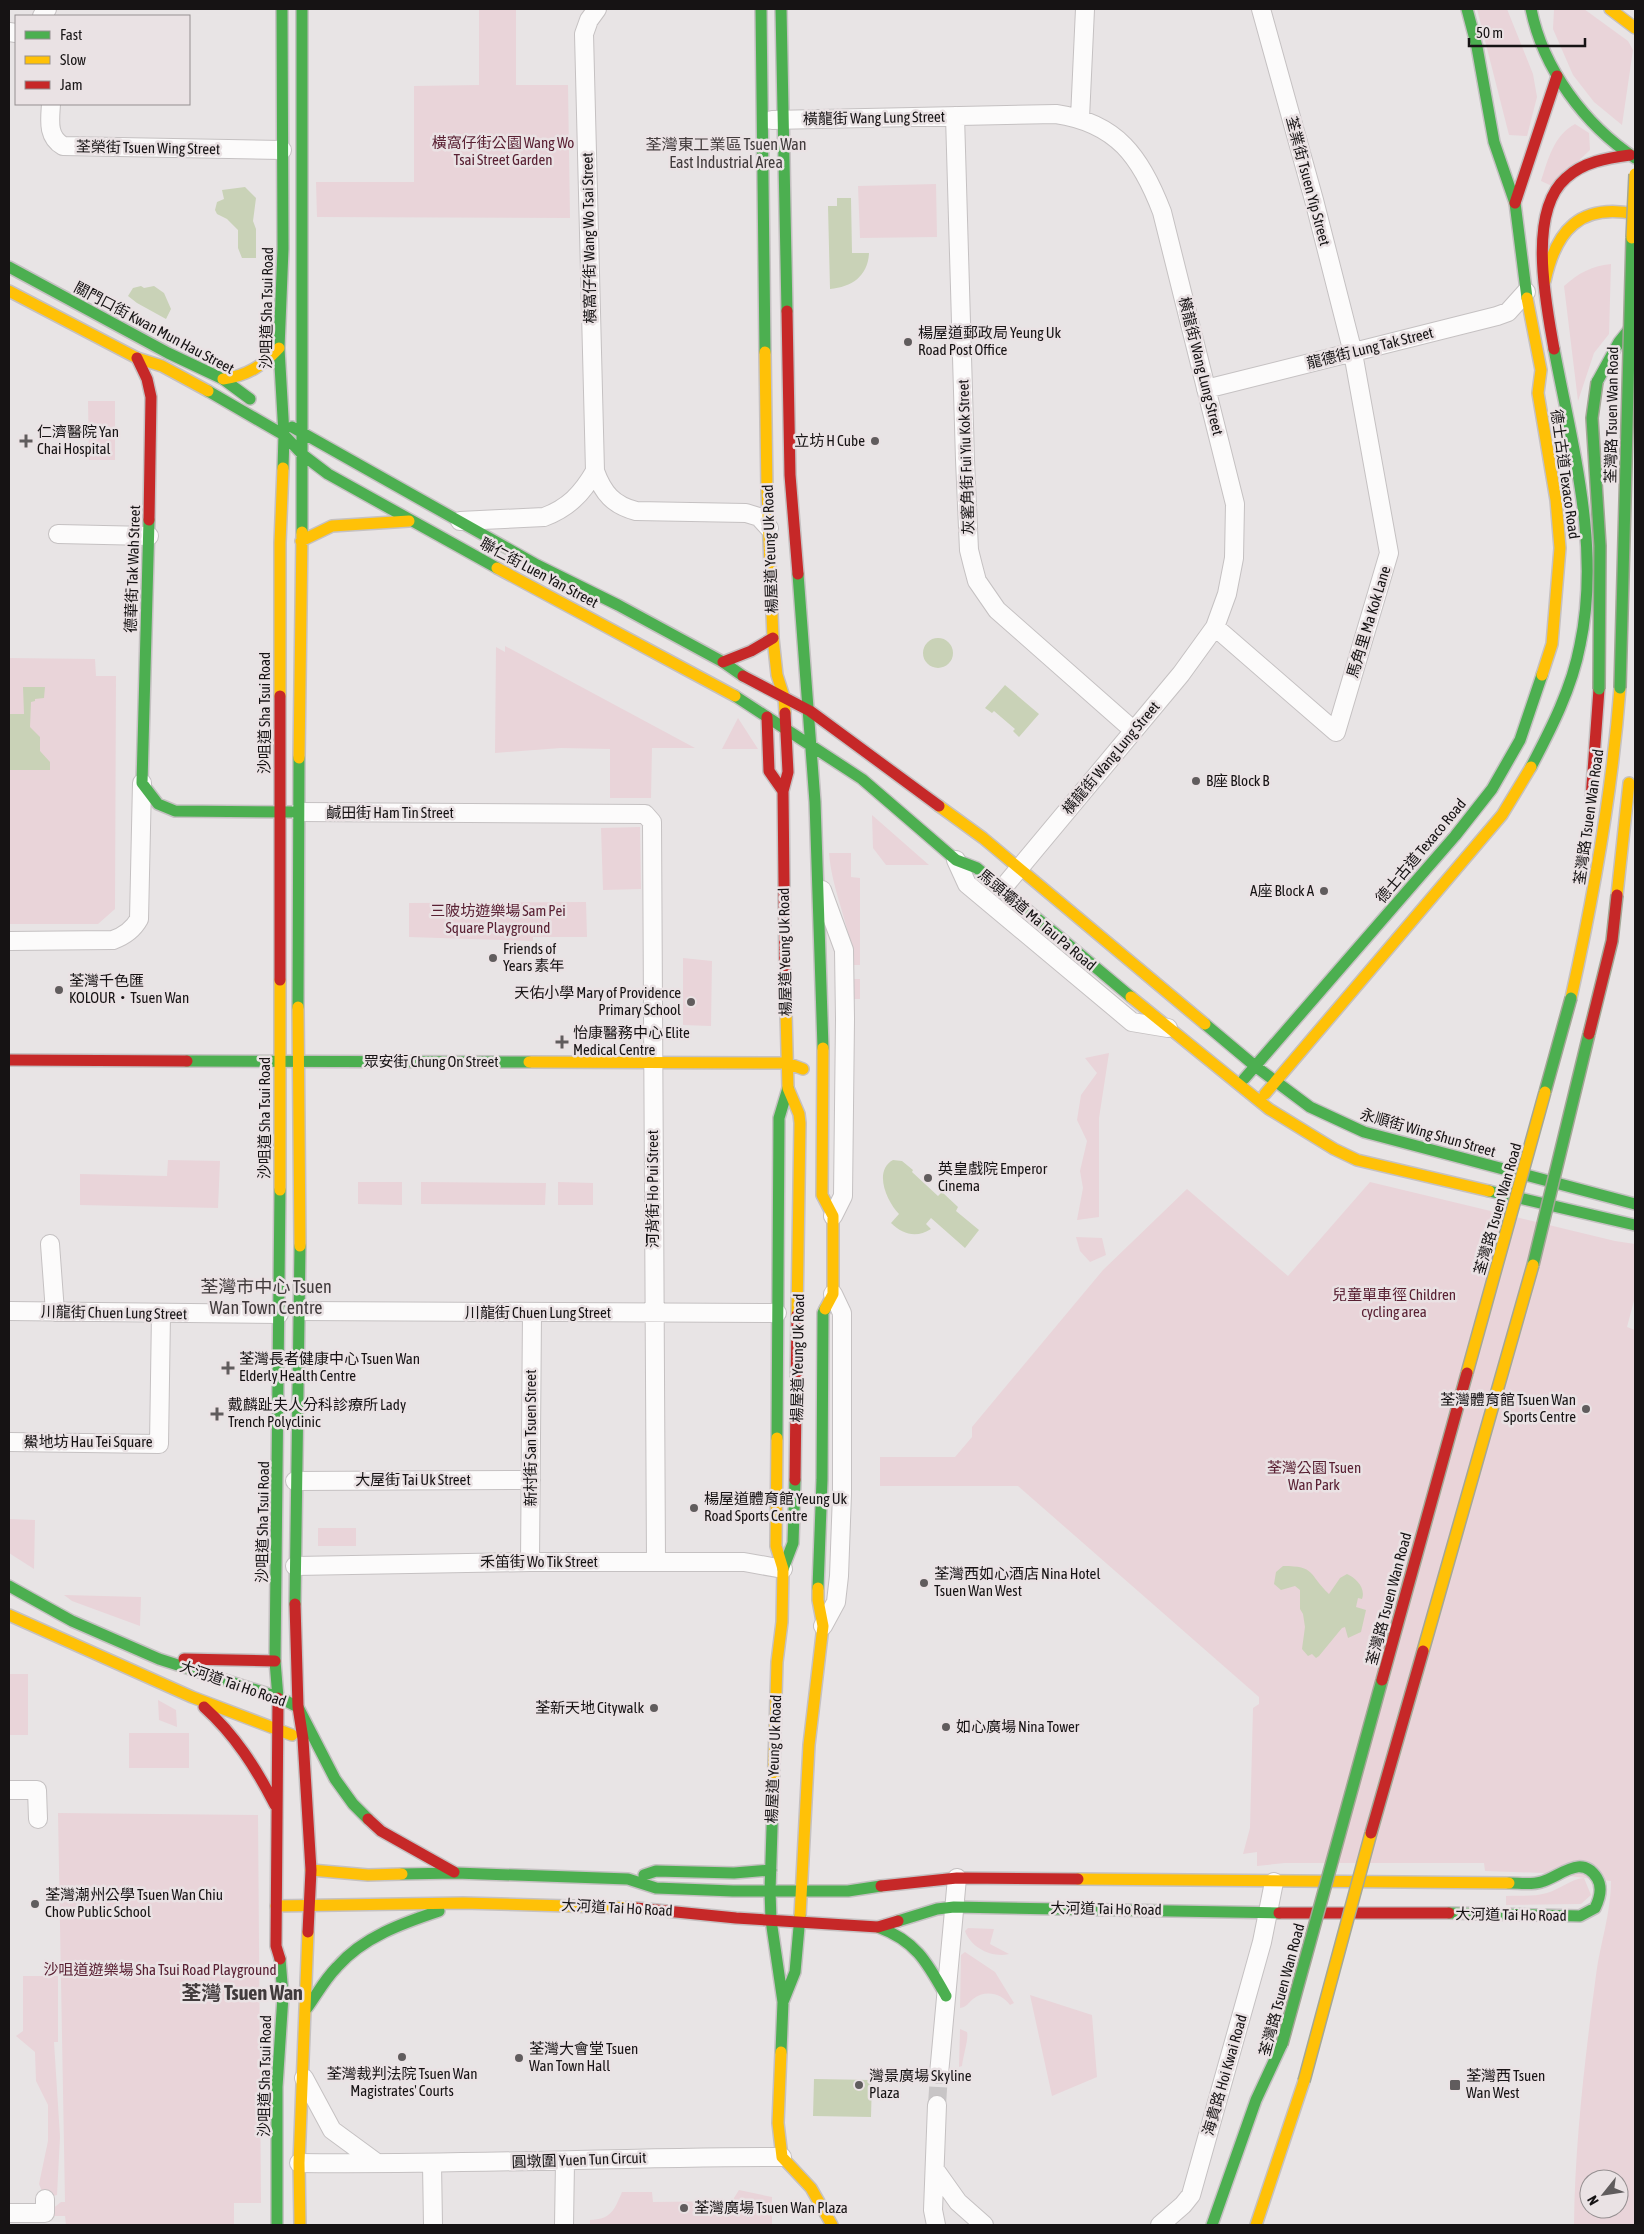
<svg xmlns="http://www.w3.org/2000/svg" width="1644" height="2234" viewBox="0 0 1644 2234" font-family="'Asap Condensed','Noto Sans TC',sans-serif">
  <rect width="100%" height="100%" fill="#e8e4e5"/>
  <!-- green -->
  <path fill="#e9d4d9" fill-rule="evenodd" d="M479 9H516V85H568L570 218 317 217 316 182H414V86L479 85Z
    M1477 9H1507L1533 74 1537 97 1527 136 1509 135Z
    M1554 9H1584L1628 41 1633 50 1622 125 1594 102 1573 75 1553 29Z
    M1575 124 1589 133 1590 150 1552 186 1541 181C1548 159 1554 135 1575 124Z
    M936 184 937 237 860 238 858 186Z
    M1611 264 1609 334 1594 353 1578 401 1564 286C1579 273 1591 266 1611 264Z
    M88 401H115V460H89Z
    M505 646 695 748H652L651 798H610V749L561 748 495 753 496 647 505 652Z
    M9 658 95 659 96 676H116L115 909 98 924H9Z
    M738 718 758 749H722Z
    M872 815 929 865H886L873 848Z
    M640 827 641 889 603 890 601 828Z
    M829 853H851V877L860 878V965H853C851 926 832 892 829 853Z
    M586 902 587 937H533V941L409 937V903Z
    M683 958 712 961 711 1026 683 1025Z
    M853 979H860V999H853Z
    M1109 1053 1099 1118V1217L1077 1220 1083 1188 1080 1171 1087 1141 1077 1120 1081 1095 1097 1073 1085 1058Z
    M168 1160 220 1161 218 1208 80 1205V1174L167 1176Z
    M358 1182H402V1205L358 1204Z
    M421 1182 546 1183 545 1205 421 1204Z
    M558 1182 593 1183V1205H558Z
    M1370 1182 1615 1241 1635 1244V1297L1627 1327 1635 1330V2225H1574C1575 2141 1585 2058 1596 1975 1600 1944 1611 1913 1611 1881L1543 1873 1485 1871 1484 1863H1285L1257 1866V1852L1243 1854 1250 1828 1253 1708 1259 1704V1697L1018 1486H880V1457H955L972 1437V1427L1103 1270 1187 1189 1288 1276ZM1589 2179H1619V2209H1589Z
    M1076 1237 1102 1238 1106 1255 1090 1262 1080 1251Z
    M9 1519 35 1520 34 1569 9 1553Z
    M318 1528H356V1546H318Z
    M64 1595 141 1597 140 1626 72 1601Z
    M9 1674H28V1735H9Z
    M158 1700 176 1710 177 1727 159 1720Z
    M129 1733H189V1768H129Z
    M58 1813 258 1815 261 2203H234V2225H66L65 2216H54L51 2210 61 2202H65Z
    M1584 1878 1591 1895 1581 1904 1506 1905V1896C1520 1895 1534 1897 1547 1893 1561 1889 1570 1879 1584 1878Z
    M968 1928 994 1929 990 1944 1009 1954C992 1958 971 1948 965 1931Z
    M965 1952 995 1972 1014 2003 1010 2005C1002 1994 986 1989 973 1999 968 2003 967 2007 960 2008L961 1955Z
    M23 1976H58V2042H54L60 2137 57 2195 45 2198 39 2184 48 2141V2105L36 2081 35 2052 16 2036 23 2031Z
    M1030 1995 1092 2015 1097 2077 1052 2096Z
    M960 2029 967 2032C969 2038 963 2056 962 2066L959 2067Z
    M739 2190 772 2197V2225H590V2220C611 2219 614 2211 622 2192H652L653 2202 732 2201Z"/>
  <!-- water -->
  <path fill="#c9d2b7" d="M245 187 256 198 253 221 256 229V258H242L238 248V230L227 219 217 214 215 210 217 202 224 199 222 190Z
    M837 198H851L852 253H869C868 276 852 287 830 289L828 206H837Z
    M141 286 144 288 154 286 164 293 171 309 166 319 137 303 128 296 133 288Z
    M923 653a15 15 0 1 1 30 0a15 15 0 1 1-30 0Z
    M1005 685 1039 714 1019 737 1013 731 1015 729 994 711 992 713 985 708Z
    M23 687H45L44 698 35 699V701L31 702 30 727 40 737V751L50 762V770H9V714H24Z
    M893 1160 902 1161 913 1170 912 1172 938 1196 942 1192 958 1207 956 1211 979 1230 965 1248 931 1218 926 1224 931 1229C917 1238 903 1235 891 1223L899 1214C887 1202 873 1171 893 1160Z
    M1283 1566C1316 1566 1308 1574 1329 1594L1340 1578 1347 1574C1356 1578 1366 1588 1362 1599L1358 1598 1356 1607 1366 1610 1361 1632 1348 1638 1345 1627 1342 1628 1319 1656 1316 1658 1312 1654 1308 1656 1302 1649 1305 1627 1303 1614 1300 1609V1590L1295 1586 1281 1590 1274 1584 1276 1572Z
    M814 2079 872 2080 871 2117 813 2116Z"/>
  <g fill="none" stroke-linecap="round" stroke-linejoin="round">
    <!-- street-tunnel -->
    <path stroke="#c8c5c6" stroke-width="18" stroke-dasharray="18 9" stroke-linecap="butt" d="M937 2105 939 2074"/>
    <defs>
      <path id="street" d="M597 9 589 20 584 34 595 471C603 493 613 505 636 511L746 513 759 517 769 528
        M42 16 47 9
        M9 32 16 33
        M51 104C50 120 47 137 63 146L282 150
        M955 116 965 460 969 550 973 566 977 581 997 610 1133 730
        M1080 118 1085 9
        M772 120 1056 114C1117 123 1141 157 1162 212L1235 504 1234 558 1227 594 1215 627 1181 674 1002 889
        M1206 389 1497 316 1508 312 1526 292
        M460 521 544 517C568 508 582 494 595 471
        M58 534 149 536
        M1215 627 1336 732 1389 553 1353 353 1314 200 1261 9
        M299 812 645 814 652 822 656 1562
        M956 860 967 884 1132 1022 1168 1028
        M822 890 844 950 845 1019 843 1196 833 1216
        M9 941 113 940C124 936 133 930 139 919L142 783
        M50 1244 55 1312
        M9 1311 279 1314
        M300 1311 777 1313
        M9 1442 159 1444 161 1314
        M295 1481 531 1480
        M530 1562 532 1313
        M295 1566 530 1562H744L783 1569
        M823 1626 836 1602 839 1576 842 1494V1313L833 1294
        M9 1790H37L38 1819
        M939 2074 957 1878
        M304 2078 332 2130 377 2163
        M299 2163C460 2165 621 2157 782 2157
        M432 2164 433 2225
        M936 2171 958 2202 984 2225
        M9 2213H45V2199
        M564 2225 565 2162
        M936 2225 933 2210 937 2105
        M1160 2225 1183 2205 1191 2195 1262 1942 1274 1882"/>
      <path id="fast" d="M282 9 283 249 279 348 284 435 283 468
        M761 9 765 352
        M781 9 787 311
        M1467 9 1477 47 1494 142 1515 203 1527 298
        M1531 9C1543 69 1585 125 1635 158
        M9 267 168 353 223 379 250 399
        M1597 382 1619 342 1635 322
        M208 391 284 435 303 455 328 474 497 568
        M292 427 537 565 618 605 723 662 743 676
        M149 520 142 783 158 804 175 811 296 812
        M302 532V9
        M798 574 815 802 823 1048
        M735 696 862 779 956 860 977 868 1131 997
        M1531 767C1551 729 1572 688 1580 645 1601 547 1572 445 1554 349
        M298 1007 299 758
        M1205 1024 1255 1066 1310 1107 1364 1132 1635 1204
        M187 1061 529 1062
        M1244 1079 1455 836 1492 789 1520 740 1542 675
        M1489 1191 1635 1225
        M777 1438 779 1118 788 1088
        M783 1569 793 1543 795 1480
        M9 1586 72 1621 159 1659 278 1697 298 1707 335 1779 353 1804 368 1819
        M818 1588 822 1480 823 1313 825 1309
        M295 1604 300 1246
        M278 1698 275 1661 280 1190
        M773 1797 770 1891 771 1920 783 2002 781 2052
        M402 1874 456 1873 628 1879 656 1888 733 1891H848L881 1886
        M644 1875 656 1871 734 1873 771 1870
        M1449 1913 1580 1916 1595 1908C1600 1898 1603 1888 1597 1878 1581 1853 1560 1877 1541 1882 1532 1885 1519 1883 1509 1883
        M898 1921 937 1909 954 1907 1279 1913
        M878 1927C916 1941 927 1962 946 1996
        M783 2002 795 1972 800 1916
        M307 2008C317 1994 325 1979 337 1967 363 1937 403 1923 439 1911
        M277 2225V2087L283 1996 280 1959
        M1212 2225 1256 2100 1282 2044"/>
      <path id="slow" d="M1610 9 1635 28
        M1545 281C1556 230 1580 203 1635 214
        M9 291 137 358 162 366 208 391
        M1527 298 1541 370 1538 393 1556 500 1560 548 1552 644 1542 675
        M765 352 767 491 773 638 777 675 784 697 785 713
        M223 379C247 376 262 366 279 348
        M301 541 332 526 409 521
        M497 568 735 696
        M280 696V543L283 468
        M299 758 302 532
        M939 806 983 838 1205 1024
        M1617 895 1629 783
        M785 975 788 1088 799 1114 800 1123 797 1315
        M280 980V1190
        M1131 997 1269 1109 1334 1149 1357 1160 1489 1191
        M1571 998C1594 895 1612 793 1620 688
        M298 1007 300 1246
        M823 1048 822 1195 833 1216V1294L825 1309
        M529 1062 787 1063 803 1069
        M1265 1094 1502 815 1531 767
        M9 1615 192 1697 292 1735
        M773 1797 777 1662 782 1622 783 1569 776 1546 777 1438
        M311 1870 368 1875 402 1874
        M1078 1879 1509 1883
        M276 1906 463 1903 636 1908
        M800 1916 809 1745 823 1626 818 1600V1588
        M781 2052 778 2123 782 2157 811 2188 832 2225
        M300 2225 299 2163 308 1932
        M1256 2225 1304 2081"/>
      <path id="jam" d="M1515 203 1557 76
        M787 311 790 475 798 574
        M1554 349C1546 304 1527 212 1566 178 1583 162 1607 158 1630 155
        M137 358 147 379 151 397 149 520
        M723 662 751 651 773 638
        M743 676 810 711 939 806
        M280 696V980
        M785 713 788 772 783 791 785 975
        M767 717 769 771 783 791
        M1591 799 1599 689
        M9 1060 187 1061
        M795 1480 797 1315
        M295 1604 298 1707 303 1739 311 1870 308 1932
        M184 1659 275 1661
        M278 1698 276 1946 280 1959
        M204 1707C235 1735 256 1768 275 1805
        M368 1819 381 1831 454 1872
        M881 1886 957 1878 1078 1879
        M636 1908 736 1918 878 1927 898 1921
        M1279 1913H1449"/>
    </defs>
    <!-- street casing -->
    <use href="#street" stroke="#c5c1c2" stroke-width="20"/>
    <!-- fast casing -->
    <use href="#fast" stroke="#c5c1c2" stroke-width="14"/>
    <!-- slow casing -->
    <use href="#slow" stroke="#c5c1c2" stroke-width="14"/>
    <!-- jam casing -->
    <use href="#jam" stroke="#c5c1c2" stroke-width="14"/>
    <!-- street -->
    <use href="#street" stroke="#fcfbfb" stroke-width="18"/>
    <!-- fast -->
    <use href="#fast" stroke="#4caf50" stroke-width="11"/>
    <!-- slow -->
    <use href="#slow" stroke="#ffc107" stroke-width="11"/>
    <!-- jam -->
    <use href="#jam" stroke="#c62828" stroke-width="11"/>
    <defs>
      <path id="fast-bridge" d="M1597 382 1592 418 1600 546 1599 689
        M1620 688 1632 238
        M1545 1092 1571 998
        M1533 1265 1589 1034
        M1282 2044 1382 1680"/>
      <path id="slow-bridge" d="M1632 238 1635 174
        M1467 1373 1545 1092
        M1423 1651 1533 1265
        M1304 2081 1371 1833"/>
      <path id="jam-bridge" d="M1589 1034 1612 941 1617 895
        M1382 1680 1467 1373
        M1371 1833 1423 1651"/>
    </defs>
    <!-- fast-bridge casing -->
    <use href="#fast-bridge" stroke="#a4a797" stroke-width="14" stroke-linecap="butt"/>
    <!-- slow-bridge casing -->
    <use href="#slow-bridge" stroke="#a4a797" stroke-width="14" stroke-linecap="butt"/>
    <!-- jam-bridge casing -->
    <use href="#jam-bridge" stroke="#a4a797" stroke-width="14" stroke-linecap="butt"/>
    <!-- fast-bridge -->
    <use href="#fast-bridge" stroke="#4caf50" stroke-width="11"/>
    <!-- slow-bridge -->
    <use href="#slow-bridge" stroke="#ffc107" stroke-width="11"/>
    <!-- jam-bridge -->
    <use href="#jam-bridge" stroke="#c62828" stroke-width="11"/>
  </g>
  <!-- markers -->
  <g fill="#605c5d" stroke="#eae2e4" stroke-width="2">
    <circle cx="908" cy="342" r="5"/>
    <path d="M23.5 433.5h5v5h5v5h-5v5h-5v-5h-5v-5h5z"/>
    <circle cx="875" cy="441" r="5"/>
    <circle cx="1196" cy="781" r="5"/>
    <circle cx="1324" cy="891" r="5"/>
    <circle cx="493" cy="958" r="5"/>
    <circle cx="59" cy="990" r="5"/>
    <circle cx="691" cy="1002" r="5"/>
    <path d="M559.5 1034.5h5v5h5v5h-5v5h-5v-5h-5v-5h5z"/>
    <circle cx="928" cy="1178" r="5"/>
    <path d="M225.5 1360.5h5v5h5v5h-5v5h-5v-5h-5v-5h5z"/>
    <circle cx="1586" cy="1409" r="5"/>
    <path d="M214.5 1406.5h5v5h5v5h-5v5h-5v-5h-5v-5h5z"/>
    <circle cx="694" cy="1508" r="5"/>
    <circle cx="924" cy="1583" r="5"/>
    <circle cx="654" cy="1708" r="5"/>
    <circle cx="946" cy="1727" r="5"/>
    <circle cx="35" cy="1904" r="5"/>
    <circle cx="402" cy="2057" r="5"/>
    <circle cx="519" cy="2058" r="5"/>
    <circle cx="859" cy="2085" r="5"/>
    <rect x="1449" y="2079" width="12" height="12" rx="2.5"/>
    <circle cx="684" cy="2208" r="5"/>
  </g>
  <g text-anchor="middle" stroke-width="5" stroke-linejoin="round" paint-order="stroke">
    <!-- street labels -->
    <g font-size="15" fill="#161314" stroke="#eae2e4">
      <text transform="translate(874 118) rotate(-1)" y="5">橫龍街 Wang Lung Street</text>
      <text transform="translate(148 148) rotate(1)" y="5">荃榮街 Tsuen Wing Street</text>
      <text transform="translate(1308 181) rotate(75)" y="5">荃業街 Tsuen Yip Street</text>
      <text transform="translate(589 238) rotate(-91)" y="5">橫窩仔街 Wang Wo Tsai Street</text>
      <text transform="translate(267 308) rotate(-89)" y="5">沙咀道 Sha Tsui Road</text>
      <text transform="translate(154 328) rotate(28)" y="5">關門口街 Kwan Mun Hau Street</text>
      <text transform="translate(1370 348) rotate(-14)" y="5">龍德街 Lung Tak Street</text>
      <text transform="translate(1201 366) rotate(76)" y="5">橫龍街 Wang Lung Street</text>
      <text transform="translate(1612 415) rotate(-89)" y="5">荃灣路 Tsuen Wan Road</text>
      <text transform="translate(966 457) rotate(-92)" y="5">灰窰角街 Fui Yiu Kok Street</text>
      <text transform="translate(1565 474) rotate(82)" y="5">德士古道 Texaco Road</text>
      <text transform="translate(770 549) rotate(-92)" y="5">楊屋道 Yeung Uk Road</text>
      <text transform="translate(133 569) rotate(-88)" y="5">德華街 Tak Wah Street</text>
      <text transform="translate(539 573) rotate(28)" y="5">聯仁街 Luen Yan Street</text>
      <text transform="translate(1369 622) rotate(-73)" y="5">馬角里 Ma Kok Lane</text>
      <text transform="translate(265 713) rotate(-90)" y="5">沙咀道 Sha Tsui Road</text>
      <text transform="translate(1111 758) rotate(-50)" y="5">橫龍街 Wang Lung Street</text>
      <text x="390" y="818">鹹田街 Ham Tin Street</text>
      <text transform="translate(1589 817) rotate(-82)" y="5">荃灣路 Tsuen Wan Road</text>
      <text transform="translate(1421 851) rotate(-50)" y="5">德士古道 Texaco Road</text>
      <text transform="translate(1037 920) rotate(40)" y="5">馬頭壩道 Ma Tau Pa Road</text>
      <text transform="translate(785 952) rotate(-91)" y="5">楊屋道 Yeung Uk Road</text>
      <text x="431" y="1067">眾安街 Chung On Street</text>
      <text transform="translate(265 1118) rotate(-90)" y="5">沙咀道 Sha Tsui Road</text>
      <text transform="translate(1428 1133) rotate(16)" y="5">永順街 Wing Shun Street</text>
      <text transform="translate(653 1189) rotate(-90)" y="5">河背街 Ho Pui Street</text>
      <text transform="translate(1498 1209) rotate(-74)" y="5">荃灣路 Tsuen Wan Road</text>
      <text transform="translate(114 1313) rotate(1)" y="5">川龍街 Chuen Lung Street</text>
      <text x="538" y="1318">川龍街 Chuen Lung Street</text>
      <text transform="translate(798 1358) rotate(-89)" y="5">楊屋道 Yeung Uk Road</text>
      <text transform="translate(531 1438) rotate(-90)" y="5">新村街 San Tsuen Street</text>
      <text x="88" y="1447">鱟地坊 Hau Tei Square</text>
      <text x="413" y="1485">大屋街 Tai Uk Street</text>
      <text transform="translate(263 1522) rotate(-89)" y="5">沙咀道 Sha Tsui Road</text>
      <text x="539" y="1567">禾笛街 Wo Tik Street</text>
      <text transform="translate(1389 1599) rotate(-75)" y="5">荃灣路 Tsuen Wan Road</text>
      <text transform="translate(233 1684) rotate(19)" y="5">大河道 Tai Ho Road</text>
      <text transform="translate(774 1759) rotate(-88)" y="5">楊屋道 Yeung Uk Road</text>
      <text transform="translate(617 1908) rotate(3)" y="5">大河道 Tai Ho Road</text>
      <text transform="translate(1106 1909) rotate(1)" y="5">大河道 Tai Ho Road</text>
      <text transform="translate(1511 1915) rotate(1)" y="5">大河道 Tai Ho Road</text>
      <text transform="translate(1282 1990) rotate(-75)" y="5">荃灣路 Tsuen Wan Road</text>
      <text transform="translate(1225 2075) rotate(-74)" y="5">海貴路 Hoi Kwai Road</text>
      <text transform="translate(265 2076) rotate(-89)" y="5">沙咀道 Sha Tsui Road</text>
      <text transform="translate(579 2160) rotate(-2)" y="5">圓墩圍 Yuen Tun Circuit</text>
    </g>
    <!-- park labels -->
    <g font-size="15" fill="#592033" stroke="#eae2e4">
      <text x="503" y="148">橫窩仔街公園 Wang Wo<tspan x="503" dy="17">Tsai Street Garden</tspan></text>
      <text x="498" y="916">三陂坊遊樂場 Sam Pei<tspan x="498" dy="17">Square Playground</tspan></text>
      <text x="1394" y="1300">兒童單車徑 Children<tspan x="1394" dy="17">cycling area</tspan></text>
      <text x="1314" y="1473">荃灣公園 Tsuen<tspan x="1314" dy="17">Wan Park</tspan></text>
      <text x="160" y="1975">沙咀道遊樂場 Sha Tsui Road Playground</text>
    </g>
    <!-- poi labels -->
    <g font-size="15" fill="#161314" stroke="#eae2e4" text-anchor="start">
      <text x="918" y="338">楊屋道郵政局 Yeung Uk<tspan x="918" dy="17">Road Post Office</tspan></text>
      <text x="37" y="437">仁濟醫院 Yan<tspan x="37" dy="17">Chai Hospital</tspan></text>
      <text x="865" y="446" text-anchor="end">立坊 H Cube</text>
      <text x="1206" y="786">B座 Block B</text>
      <text x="1314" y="896" text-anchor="end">A座 Block A</text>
      <text x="503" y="954">Friends of<tspan x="503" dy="17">Years 素年</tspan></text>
      <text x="69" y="986">荃灣千色匯<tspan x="69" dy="17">KOLOUR‧Tsuen Wan</tspan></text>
      <text x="681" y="998" text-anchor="end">天佑小學 Mary of Providence<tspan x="681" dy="17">Primary School</tspan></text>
      <text x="573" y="1038">怡康醫務中心 Elite<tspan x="573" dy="17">Medical Centre</tspan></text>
      <text x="938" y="1174">英皇戲院 Emperor<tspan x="938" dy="17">Cinema</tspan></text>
      <text x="239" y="1364">荃灣長者健康中心 Tsuen Wan<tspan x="239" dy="17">Elderly Health Centre</tspan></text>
      <text x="1576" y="1405" text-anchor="end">荃灣體育館 Tsuen Wan<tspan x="1576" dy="17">Sports Centre</tspan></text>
      <text x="228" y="1410">戴麟趾夫人分科診療所 Lady<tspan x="228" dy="17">Trench Polyclinic</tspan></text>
      <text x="704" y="1504">楊屋道體育館 Yeung Uk<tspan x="704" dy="17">Road Sports Centre</tspan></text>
      <text x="934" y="1579">荃灣西如心酒店 Nina Hotel<tspan x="934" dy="17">Tsuen Wan West</tspan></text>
      <text x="644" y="1713" text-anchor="end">荃新天地 Citywalk</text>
      <text x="956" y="1732">如心廣場 Nina Tower</text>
      <text x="45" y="1900">荃灣潮州公學 Tsuen Wan Chiu<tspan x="45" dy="17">Chow Public School</tspan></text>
      <text x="529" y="2054">荃灣大會堂 Tsuen<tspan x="529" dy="17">Wan Town Hall</tspan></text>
      <text x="402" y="2079" text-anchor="middle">荃灣裁判法院 Tsuen Wan<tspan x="402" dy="17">Magistrates' Courts</tspan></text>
      <text x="869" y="2081">灣景廣場 Skyline<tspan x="869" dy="17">Plaza</tspan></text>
      <text x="1466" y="2081">荃灣西 Tsuen<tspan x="1466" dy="17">Wan West</tspan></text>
      <text x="694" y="2213">荃灣廣場 Tsuen Wan Plaza</text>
    </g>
    <!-- neighbourhood labels -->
    <g font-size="16" fill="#413b3c" stroke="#eae2e4">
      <text x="726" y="150">荃灣東工業區 Tsuen Wan<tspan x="726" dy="18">East Industrial Area</tspan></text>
    </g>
    <!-- quarter labels -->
    <g font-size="18" fill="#413b3c" stroke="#eae2e4">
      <text x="266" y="1293">荃灣市中心 Tsuen<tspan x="266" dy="21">Wan Town Centre</tspan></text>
    </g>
    <!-- district labels -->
    <g font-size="20" font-weight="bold" fill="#413b3c" stroke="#eae2e4">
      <text x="242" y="2000">荃灣 Tsuen Wan</text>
    </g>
  </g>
  <!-- border -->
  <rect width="1644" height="2234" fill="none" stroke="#161314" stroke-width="20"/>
  <!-- legend -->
  <rect x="15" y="15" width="175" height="90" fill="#eae2e4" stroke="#958f91"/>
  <rect x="25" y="31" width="25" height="8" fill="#4caf50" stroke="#958f91"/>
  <text x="60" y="40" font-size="15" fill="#161314">Fast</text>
  <rect x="25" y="56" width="25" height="8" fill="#ffc107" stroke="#958f91"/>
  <text x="60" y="65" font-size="15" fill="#161314">Slow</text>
  <rect x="25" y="81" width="25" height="8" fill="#c62828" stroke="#958f91"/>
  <text x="60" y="90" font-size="15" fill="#161314">Jam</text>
  <!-- north arrow -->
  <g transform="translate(1604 2194) rotate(240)"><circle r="24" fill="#eae2e4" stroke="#958f91"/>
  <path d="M0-4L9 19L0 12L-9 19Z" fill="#605c5d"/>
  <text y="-8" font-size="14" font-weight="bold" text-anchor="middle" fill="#161314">N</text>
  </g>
  <!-- scale -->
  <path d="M1469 38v8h116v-8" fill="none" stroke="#161314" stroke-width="2.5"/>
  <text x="1476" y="38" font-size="15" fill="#161314" stroke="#eae2e4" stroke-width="4" paint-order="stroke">50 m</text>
</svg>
